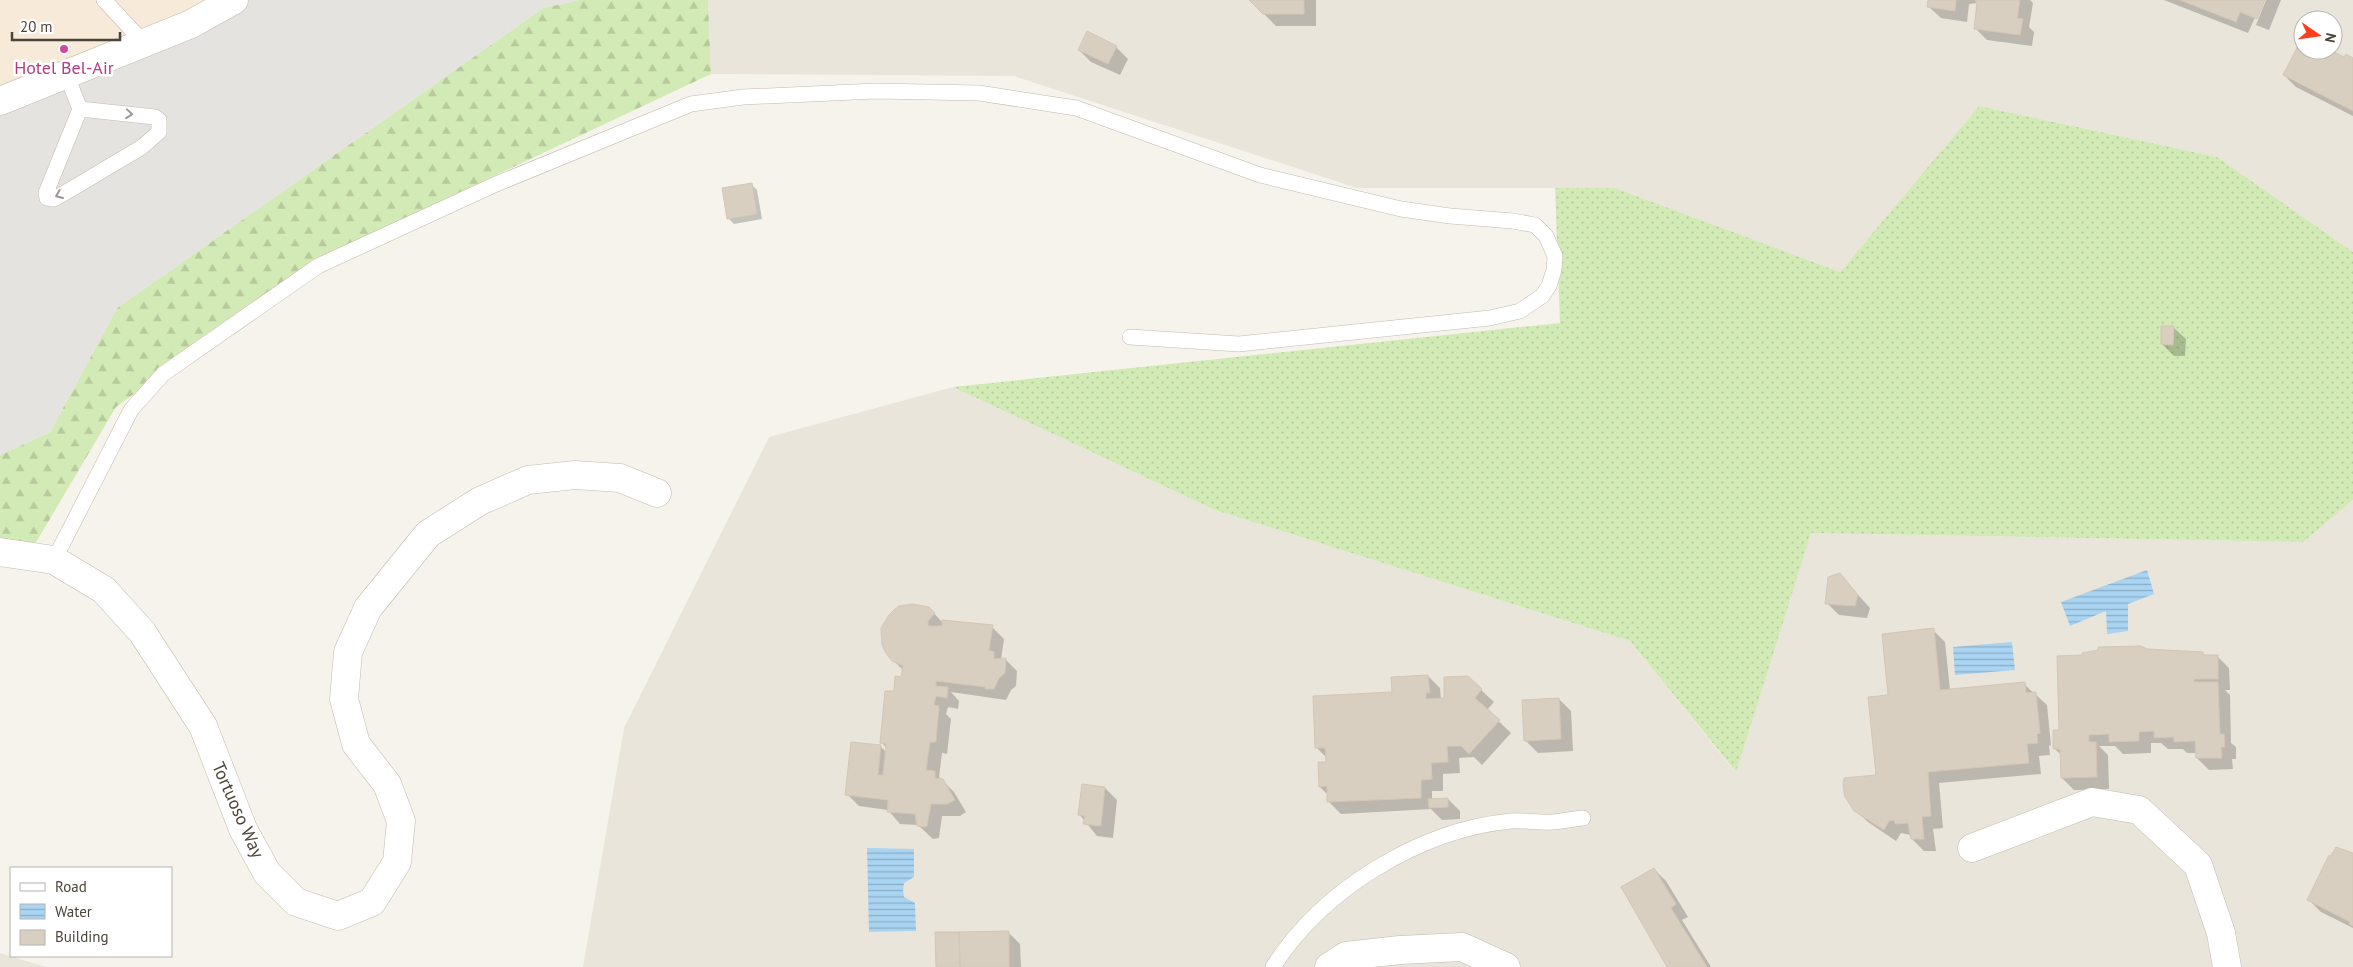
<svg xmlns="http://www.w3.org/2000/svg" width="2353" height="967" viewBox="0 0 2353 967" font-family="'PT Sans',sans-serif">
  <defs>
    <pattern id="grass-dots" width="8" height="8" patternUnits="userSpaceOnUse" patternTransform="scale(1.25)"><rect width="8" height="8" fill="#d2eab5"/><path d="M2 2h.1M6 6h.1" fill="none" stroke="#b6ca9c" stroke-width="1.8" stroke-linecap="round"/></pattern>
    <pattern id="forest-firs" width="22" height="20" patternUnits="userSpaceOnUse" patternTransform="scale(1.25)"><rect width="22" height="20" fill="#d2eab5"/><path d="M5 1l3.5 6h-7zM16 11l3.5 6h-7z" fill="#b6ca9c"/></pattern>
    <pattern id="water-rules" width="6" height="5" patternUnits="userSpaceOnUse" patternTransform="scale(1.25)"><rect width="6" height="5" fill="#a9d4f2"/><path d="M0 2.5h6" fill="none" stroke="#8caec5"/></pattern>
  </defs>
  <rect width="100%" height="100%" fill="#f6f3ec"/>
  <!-- residential -->
  <path fill="#eae5da" fill-rule="evenodd" d="M708 0H2353V252L2217 157 1979 106 1840 272 1615 188H1357L1014 76 711 74ZM2303 20H2333V50H2303Z
    M953 387 1215 510 1630 641 1735 772 1811 533 2302 542 2353 500V967H583L624 728 769 437Z
    M0 953 46 967H0Z"/>
  <!-- commercial -->
  <path fill="#f7ead8" d="M0 0H234L0 101Z"/>
  <!-- grass -->
  <path fill="url(#grass-dots)" d="M1979 106 2217 157 2353 252V500L2303 542 1811 533 1736 772 1630 641 1215 510 953 387 1560 323 1555 188H1615L1840 272Z"/>
  <!-- forest -->
  <path fill="url(#forest-firs)" d="M579 0H708L711 74 324 256 116 407 28 556 0 552V455L50 432 117 308 543 8Z"/>
  <!-- parking -->
  <path fill="#e5e3e0" d="M234 0H579L543 8 117 308 50 432 0 455V101Z"/>
  <!-- water -->
  <path fill="url(#water-rules)" d="M2147 570 2154 594 2128 604V631L2107 634 2106 611 2070 626 2061 602Z
    M2012 642 2015 670 1955 675 1953 647Z
    M867 848 914 849V877L904 883 903 890 904 897 915 903 916 931 869 932Z"/>
  <!-- shadow -->
  <path fill="#0003" d="M1250 0H1316V26H1276Z
    M1929 0H2030L2033 3 2029 27 2034 32 2032 46 1987 40 1975 28 1977 3 1969 4 1967 22 1941 18 1928 6Z
    M2164 0H2263L2248 33Z
    M2266 0H2281L2269 30 2256 25Z
    M2303 38V50H2327L2345 59H2353V116L2296 87 2284 75Z
    M1116 47 1128 59 1120 75 1091 62 1079 50Z
    M751 184 757 190 762 219 734 224 728 218Z
    M2173 327 2186 339 2185 356H2174L2162 344Z
    M1839 574 1870 608 1867 618 1839 615 1827 603Z
    M932 611 942 622 992 627 1004 639 1001 660 1005 659 1017 671 1016 686 1011 690 1006 700 951 692 959 701 958 709 948 707 946 714 951 719 947 754 942 753 939 777 954 792 966 812 960 816H942L939 838 933 839 918 825 900 824 888 810 859 806 847 794 880 746 887 753V748L882 743 895 692 902 678 903 670 893 660Z
    M1933 630 1945 642 1950 690 2024 684 2047 705 2051 745 2049 746 2050 755 2039 756 2041 774 1939 783 1943 828 1933 829 1936 851H1924L1912 839 1911 835 1901 833 1896 841 1868 822 1855 810 1877 777 1889 696Z
    M2148 650 2202 653 2206 656H2217L2229 668 2230 690H2225L2230 695 2231 743 2236 747V759H2232L2233 769 2209 770 2197 758V753H2187L2183 749H2168L2161 743H2151V753L2123 754 2115 746H2099L2108 755 2109 789 2074 790 2062 778V756L2054 748 2060 731Z
    M1428 676 1440 688 1441 699H1446L1467 677 1494 702 1487 710 1511 733 1482 765 1474 757 1459 758 1460 773 1443 774V791H1432V800L1448 799 1460 811V819L1442 820 1431 809 1341 814 1329 802 1328 795 1320 787 1327 758 1317 748 1393 693Z
    M1559 699 1571 711 1573 751 1538 753 1525 740Z
    M1083 786 1105 788 1117 800 1113 838 1097 836 1080 815Z
    M2353 856V928L2321 912 2309 900Z
    M1654 869 1666 881 1688 917 1682 920 1711 967H1669Z
    M1008 932 1020 944 1021 967H937Z"/>
  <!-- building -->
  <path fill="#d8cfc1" stroke="#d3c7b4" d="M1249 0H1304V14H1263Z
    M1928 0H1956L1955 11 1927 7Z
    M1975 0H2020L2017 18 2023 19 2020 35 1974 29 1977 3Z
    M2180 0H2265L2257 19 2240 12 2236 22Z
    M1087 31 1117 46 1108 64 1078 50Z
    M2303 36V50H2330L2344 57 2346 54 2353 58V111L2283 75Z
    M752 183 757 214 727 219 722 188Z
    M2161 326H2174L2173 345 2161 344Z
    M1840 573 1858 595 1855 606 1825 604 1828 577Z
    M913 604 929 607 935 613 928 621V626H942V620L993 625 989 650 994 652V659L1006 658 1005 673 999 678 994 689H985V687L936 681V686L948 687 947 698 936 696 934 705 939 706 936 742H930L926 770 935 771V778L943 779 955 800 947 804H931L927 826 925 827 917 826 915 814 887 812 888 800 845 795 851 742 881 745 878 775H883L886 744 880 743 885 691H894L895 676 901 677 903 666 892 661 886 653 882 645 881 628 889 615 894 610 899 606Z
    M1934 628 1940 690 2025 682 2026 693 2036 692 2040 733 2037 734 2038 743 2027 744 2029 763 1928 772 1931 816 1922 817 1924 839H1911L1908 823 1895 824 1894 820 1889 821 1884 830 1854 811 1845 797 1843 785 1844 778 1876 775 1868 697 1888 695 1882 634Z
    M2140 646 2148 649 2203 652V655H2218V679H2194V682H2218L2220 734H2224L2225 747H2221L2222 758H2196L2195 741 2174 742V737L2154 738V731L2139 732V741L2109 742V734L2089 735V742H2096L2097 777 2061 778 2060 749H2053V730H2059L2057 656 2082 655V653L2098 650V647Z
    M1428 675 1430 693H1426V699L1444 698V677L1468 676 1482 689 1475 698 1500 720 1469 754 1461 746H1447L1448 762 1431 763 1432 779 1421 780V798L1327 802V786L1319 787 1318 762H1326L1325 748H1315L1313 696 1392 692 1391 677Z
    M1559 698 1561 739 1524 741 1522 700Z
    M1082 784 1105 787 1101 826 1083 824 1085 816 1078 815Z
    M1448 798V807L1429 808 1428 799Z
    M2336 847 2353 853V926L2349 924 2350 922 2307 900 2329 855 2331 856Z
    M1654 868 1676 904 1671 908 1707 967H1667L1621 887Z
    M1009 931V967H960L959 932Z
    M935 932H959L960 967H936Z"/>
  <g fill="none" stroke-linecap="round" stroke-linejoin="round">
    <defs>
      <path id="service" d="M104 0 144 43
        M66 74 80 109 46 193 47 198 54 199 68 191 142 147 159 132V120L155 117 80 109
        M54 560 131 410 163 374 318 266 494 185 691 104 743 97 876 91 979 93 1076 108 1260 175 1401 209 1450 216 1513 221 1535 225 1546 236 1555 256 1554 270 1549 286 1542 296 1520 311 1490 318 1239 344 1130 337
        M1273 967C1322 890 1419 830 1511 821 1525 820 1539 823 1553 822 1563 821 1573 819 1583 818"/>
      <path id="minor" d="M0 101 191 24 234 0
        M0 552 54 560 104 590 142 632 203 726 243 829 267 873 296 902 338 916 372 902 397 862 401 821 387 784 356 744 344 699 348 652 368 608 428 534 480 501 528 480 575 475 620 478 657 493
        M1972 848 2092 802 2139 810 2198 865 2221 933 2227 967
        M1329 967 1346 956 1400 950 1462 947 1506 967"/>
    </defs>
    <!-- service casing -->
    <use href="#service" stroke="#c2bbae" stroke-width="16"/>
    <!-- minor casing -->
    <use href="#minor" stroke="#c2bbae" stroke-width="29"/>
    <!-- service -->
    <use href="#service" stroke="#fff" stroke-width="15"/>
    <!-- minor -->
    <use href="#minor" stroke="#fff" stroke-width="28"/>
  </g>
  <!-- one-way arrows -->
  <defs><path id="oneway-chevron" d="M-2-3.5L2.5 0L-2 3.5" fill="none" stroke-width="1.6" stroke-linecap="round" stroke-linejoin="round" transform="scale(1.25)"/></defs>
  <g stroke="#9c9892">
    <use href="#oneway-chevron" transform="translate(129 114) rotate(6)"/>
    <use href="#oneway-chevron" transform="translate(59 195) rotate(157)"/>
  </g>
  <!-- markers -->
  <circle fill="#d1479c" stroke="#fff" stroke-width="2" cx="64" cy="49" r="5"/>
  <g text-anchor="middle" stroke-width="5" stroke-linejoin="round" paint-order="stroke">
    <!-- hotel labels -->
    <g font-size="18" fill="#b23c85" stroke="#fff">
      <text x="64" y="74">Hotel Bel-Air</text>
    </g>
    <!-- street labels -->
    <g font-size="18" fill="#4b4439" stroke="#fff">
      <text transform="translate(238 810) rotate(66)" y="6">Tortuoso Way</text>
    </g>
  </g>
  <!-- legend -->
  <rect x="10" y="867" width="162" height="90" fill="#ffffff" stroke="#b7b4b0"/>
  <rect x="20" y="883" width="25" height="8" fill="#ffffff" stroke="#b7b4b0"/>
  <text x="55" y="892" font-size="15" fill="#4b4439">Road</text>
  <rect x="20" y="904" width="25" height="15" fill="url(#water-rules)" stroke="#b7b4b0"/>
  <text x="55" y="917" font-size="15" fill="#4b4439">Water</text>
  <rect x="20" y="930" width="25" height="15" fill="#d8cfc1" stroke="#b7b4b0"/>
  <text x="55" y="942" font-size="15" fill="#4b4439">Building</text>
  <!-- north arrow -->
  <g transform="translate(2318 35) rotate(103)"><circle r="24" fill="#ffffff" stroke="#b7b4b0"/>
  <path d="M0-4L9 19L0 12L-9 19Z" fill="#fc3f1d"/>
  <text y="-8" font-size="14" font-weight="bold" text-anchor="middle" fill="#4b4439">N</text>
  </g>
  <!-- scale -->
  <path d="M12 32v8h108v-8" fill="none" stroke="#4b4439" stroke-width="2.5"/>
  <text x="20" y="32" font-size="15" fill="#4b4439" stroke="#ffffff" stroke-width="4" paint-order="stroke">20 m</text>
</svg>
